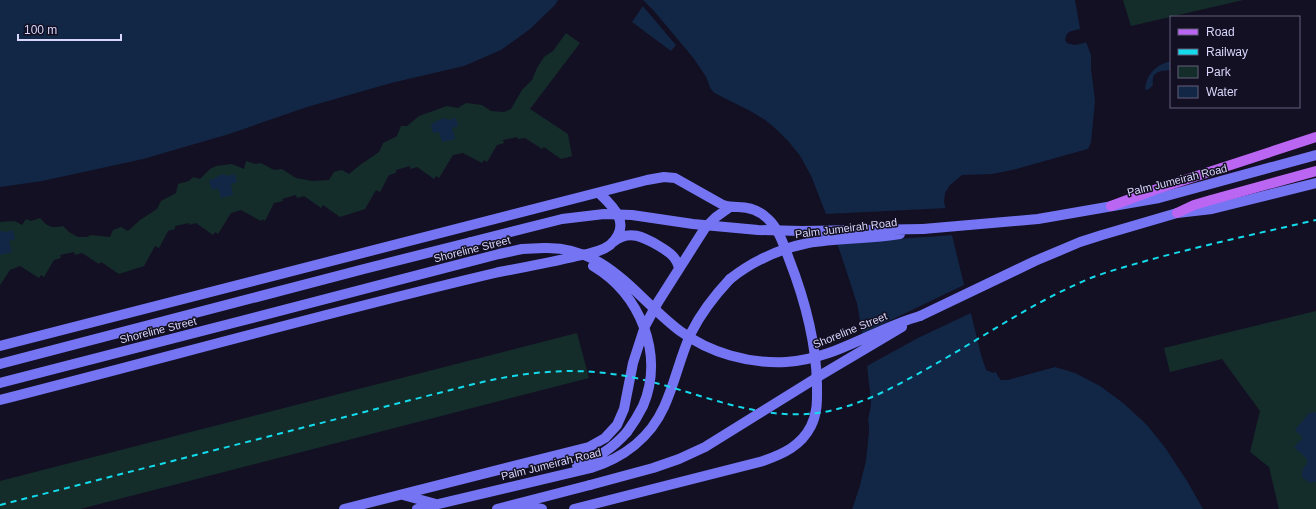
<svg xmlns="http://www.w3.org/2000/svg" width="1316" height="509" viewBox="0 0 1316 509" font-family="Helvetica,sans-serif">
  <rect width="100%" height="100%" fill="#131023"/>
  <!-- green -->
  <path fill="#142d2b" d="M1123 0H1243L1131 26Z
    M566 33 580 43 530 109 568 134 572 156 561 159 544 147 542 149 525 138 518 139 517 137 503 140 504 143 497 145 487 162 484 160 482 163 463 153 453 155 439 178 436 176 434 179 417 167 410 169V166L396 170V173L389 175 380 192 376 190 365 209 340 217 323 205 321 208 304 196 297 198 296 195 282 199 283 201 274 203 265 221 263 219 261 221 241 210 231 213 218 234 215 232 213 235 196 223 189 225V223L175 226V229L168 231 159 248 155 246 144 266 119 274 101 262 99 264 82 253 75 255 74 252 60 255 61 258 54 260 44 277 41 275 39 278 20 266 10 270 0 285V222L15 221 22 225 26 219 31 221 40 218C49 228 51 228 63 226L69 232 78 237H87L91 235 110 237 113 230 121 227 128 231 140 220 157 209 161 201 176 193 178 184 189 181 193 177 200 179 210 169 216 166 232 164 244 169 246 161 255 164 261 163 274 170 282 169 296 178 312 181 329 180 334 172 342 170 349 174 360 165 379 152 383 143 397 136 401 126H407L419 116 447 106 458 108 466 103 482 105 491 111 504 112 511 109 522 90 532 80 537 68 544 57 553 51Z
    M1316 311V509H1279L1269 467 1250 452 1260 411 1222 359 1170 372 1164 348Z
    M577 333 589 378 80 509H0V481Z"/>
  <!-- water -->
  <path fill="#122746" d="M0 0H558L555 5 530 29 501 50 464 66 391 83 307 107 229 134 143 159 42 181 0 187Z
    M643 0H1075L1080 29 1069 32 1066 36 1067 43 1075 45 1086 42 1091 55V69L1095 101 1091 142 1088 149 1013 170 993 174 962 175 950 185 945 193 944 202 981 355 986 370 993 373 996 372 998 376 1001 380H1007L1055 367 1075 373 1100 386 1123 403 1147 425 1166 449 1187 481 1203 509H852L860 485 869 432 868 419 870 410 871 402 864 343 857 304 841 255 811 176 800 156 788 141 776 129 765 120 750 111 714 93 710 88 706 77 694 59 653 10Z
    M643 6 676 45 671 51 632 22Z
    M1168 62H1171V70C1160 71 1151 71 1153 85L1149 89 1145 90C1146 76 1154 66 1168 62Z
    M445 118 448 120 456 118 458 126 452 128 455 139 442 142 439 132 433 133 431 124C437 122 439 119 445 118Z
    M224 174 227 176 235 174 237 182 231 184 233 195 221 198 218 188 212 190 209 180C216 179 218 175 224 174Z
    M13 230 15 239 9 241 12 252 0 255V231L6 232Z
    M1315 412 1316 413V482L1310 483 1302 477C1301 471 1303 468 1307 464V460L1303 455 1294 447 1303 438 1295 430 1309 413Z"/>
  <!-- pier -->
  <path fill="#131023" d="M641 0H643L653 10 694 59 706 77 710 88 714 93 750 111 765 120 788 141 800 156 811 176 826 214 947 208 954 235 837 243 857 304 862 334 966 284 973 312 918 338 867 366 871 402 870 410 868 419 869 432 866 461 860 485 852 509H850L858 485 864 460 867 432 866 418 869 402 865 371 855 305 839 255 810 177 798 157 786 142 775 131 764 122 749 112 712 95 708 89 704 77 692 60Z
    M643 4 677 44V46L642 5Z
    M1082 29 1081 31 1070 33 1067 39 1071 43 1086 40 1088 42 1075 45 1067 43 1065 40 1066 36 1069 32Z
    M1088 149 1087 152 1014 172 994 175 993 174 1013 170Z
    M1054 365 1058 366 1007 380H1001L998 376 996 372H999L1002 378H1007Z"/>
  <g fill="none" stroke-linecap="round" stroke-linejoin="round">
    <!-- secondary -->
    <path stroke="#7575f4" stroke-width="10" d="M923 229 1038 219 1159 198 1316 155
      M613 242C629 229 644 237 659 246 669 252 677 257 679 269
      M920 316 1035 261 1080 242 1102 235 1177 213 1212 209 1316 183
      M0 346 647 180 664 177 675 178 723 205C728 207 733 207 738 207 749 207 760 211 768 219 779 229 784 246 789 259 805 300 816 341 817 384 817 399 818 412 811 426 801 446 783 454 763 461L574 509
      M0 364 364 269 471 242
      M0 383 237 322 499 254 522 249 544 248
      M0 400C165 358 329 312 495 273 523 267 550 263 577 256 588 254 601 252 610 245 632 225 615 208 599 193
      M577 465C597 459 613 448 627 432
      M403 495 436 504
      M519 505 542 509
      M344 509 589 447 605 438 617 425 624 409 633 363 645 326 658 302 705 228 716 217 730 207
      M417 509 591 468C623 458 650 438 664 407 675 383 680 357 691 333 701 313 715 295 730 279
      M497 509 590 485"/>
    <!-- primary -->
    <path stroke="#bb66f3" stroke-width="10" d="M1111 206 1157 189 1316 137
      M1177 213 1194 205 1211 200 1316 171"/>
    <!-- rail -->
    <path stroke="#13dbeb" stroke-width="2" stroke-dasharray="6 5" stroke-linecap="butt" d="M0 505 466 386C525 371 580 365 640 379 701 393 761 423 824 412 865 404 896 386 932 366 980 339 1026 307 1077 284 1100 273 1125 267 1149 260 1204 245 1260 233 1316 220"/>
    <!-- secondary-bridge -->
    <path stroke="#7575f4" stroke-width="10" d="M471 242 562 219 604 214 632 215 693 224 758 230 802 231 923 229
      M544 248C607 246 636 298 680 331 710 353 749 364 786 362 835 359 874 329 920 316
      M593 266C640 294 665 354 643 406 638 416 633 424 627 432
      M730 279C753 261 779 249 808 243 838 238 869 239 900 234
      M590 485 653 468 679 459 705 447 821 375 902 327"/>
  </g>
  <g text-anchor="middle" stroke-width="3" stroke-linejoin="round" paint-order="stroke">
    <!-- street labels -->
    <g font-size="11" fill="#d9d6fc" stroke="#131023">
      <text transform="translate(1177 180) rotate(-14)" y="4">Palm Jumeirah Road</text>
      <text transform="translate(846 228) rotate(-7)" y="4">Palm Jumeirah Road</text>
      <text transform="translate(472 249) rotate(-14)" y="4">Shoreline Street</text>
      <text transform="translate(158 330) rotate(-14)" y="4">Shoreline Street</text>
      <text transform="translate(850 330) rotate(-22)" y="4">Shoreline Street</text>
      <text transform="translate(551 464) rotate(-14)" y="4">Palm Jumeirah Road</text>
    </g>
  </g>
  <!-- legend -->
  <rect x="1170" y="16" width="130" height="92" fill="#131023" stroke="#625f7a"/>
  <rect x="1178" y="29" width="20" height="6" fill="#bb66f3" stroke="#625f7a"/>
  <text x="1206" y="36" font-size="12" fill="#d9d6fc">Road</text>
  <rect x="1178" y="49" width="20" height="6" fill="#13dbeb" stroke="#625f7a"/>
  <text x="1206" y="56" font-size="12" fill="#d9d6fc">Railway</text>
  <rect x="1178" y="66" width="20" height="12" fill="#142d2b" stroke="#625f7a"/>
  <text x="1206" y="76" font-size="12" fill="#d9d6fc">Park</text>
  <rect x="1178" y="86" width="20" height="12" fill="#122746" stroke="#625f7a"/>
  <text x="1206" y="96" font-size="12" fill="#d9d6fc">Water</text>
  <!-- scale -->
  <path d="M18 34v6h103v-6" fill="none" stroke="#d9d6fc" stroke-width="2"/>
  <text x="24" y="34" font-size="12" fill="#d9d6fc" stroke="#131023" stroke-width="3" paint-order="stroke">100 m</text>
</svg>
